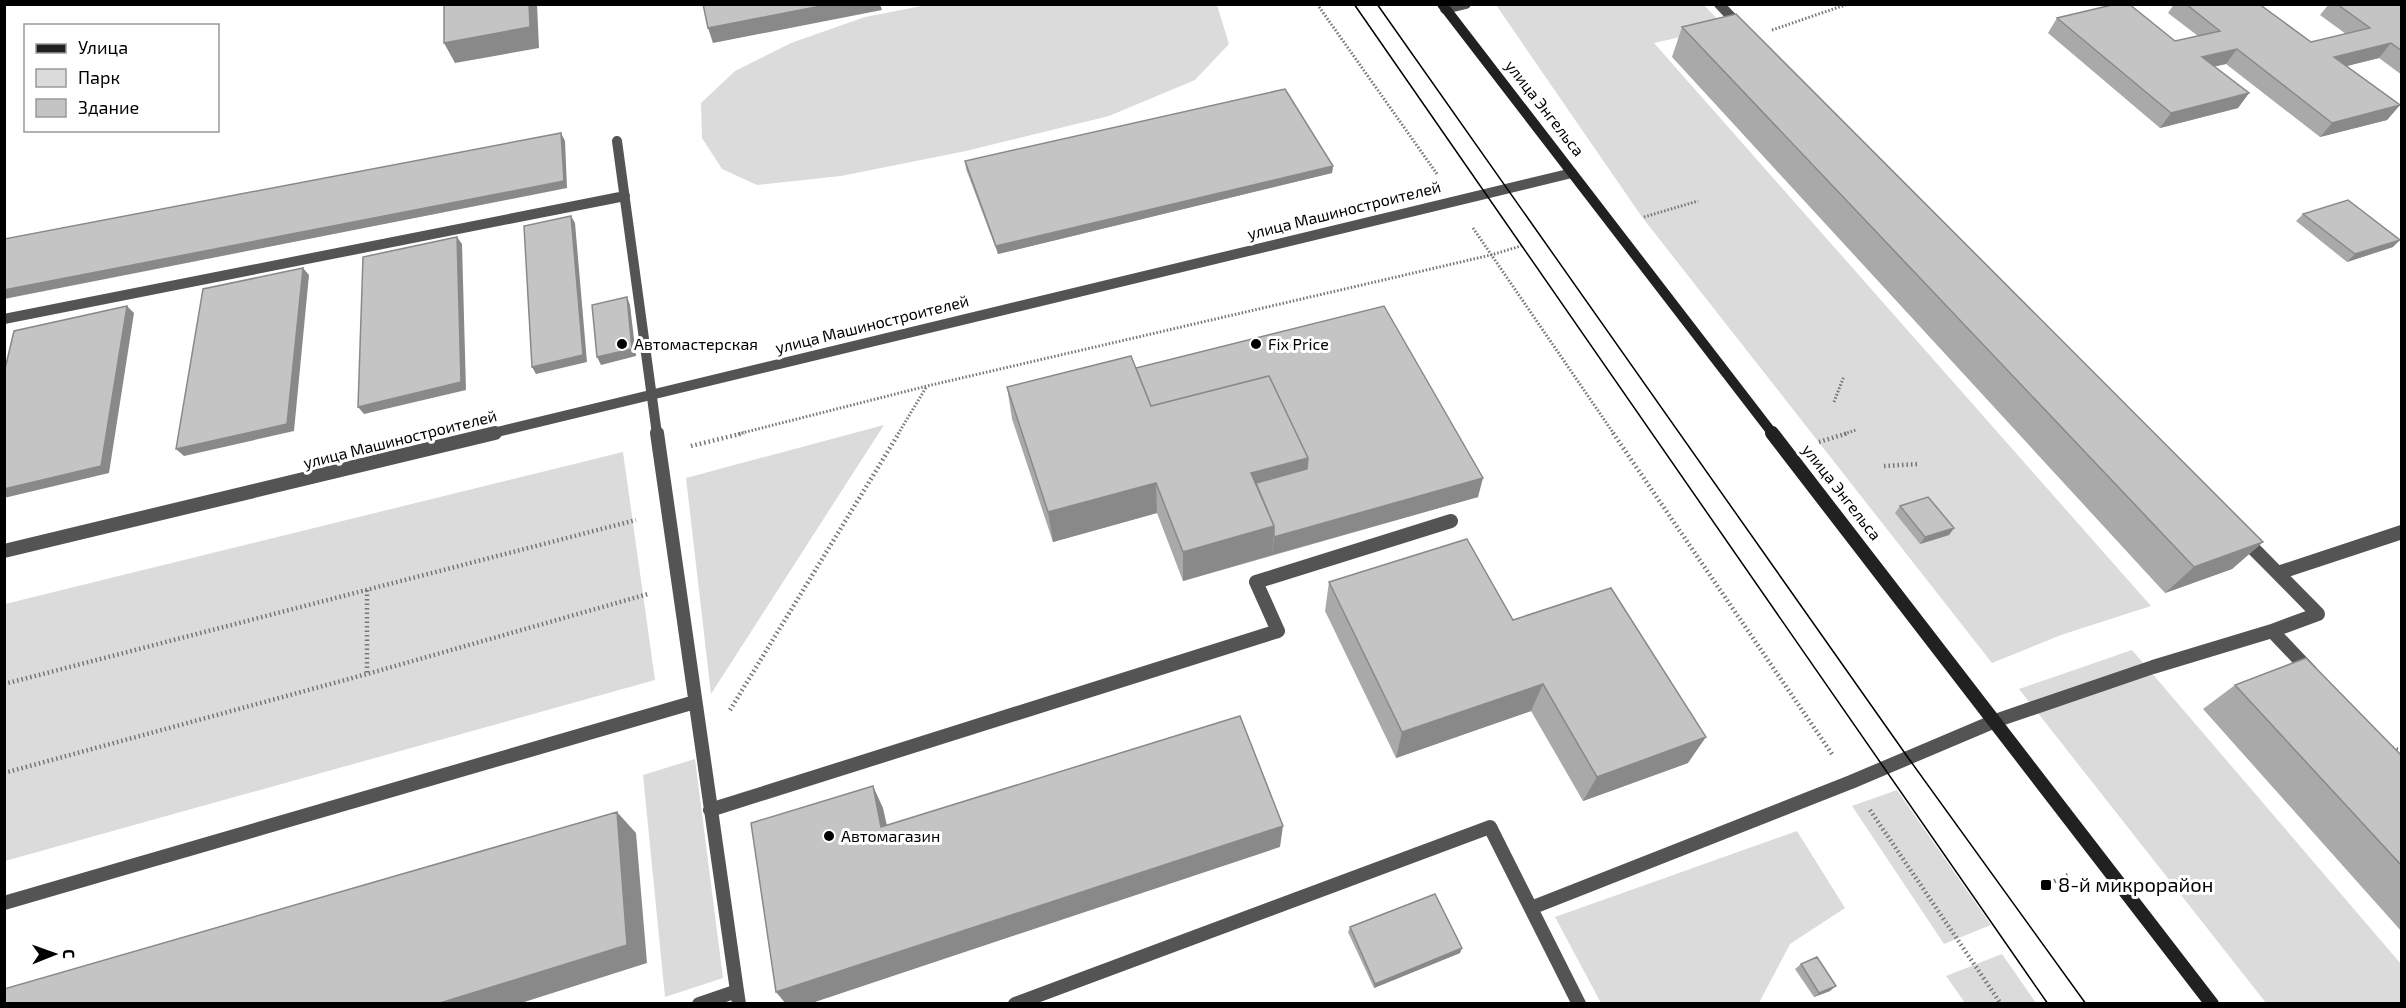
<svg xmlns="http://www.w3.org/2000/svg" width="2406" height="1008" viewBox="0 0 2406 1008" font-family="'Exo 2',sans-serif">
  <rect width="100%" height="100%" fill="#fff"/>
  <!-- green -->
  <path fill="#dbdbdb" d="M927 5H1217L1229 44 1195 80 1109 116 966 151 841 176 757 185 722 169 702 138 701 103 735 71 791 43 865 17Z
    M1496 5H1704L1725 27 1654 43 2151 606 2061 635 1992 663 1642 217Z
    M884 425 711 694 686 478Z
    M623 452 655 680 5 861V604Z
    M2132 650 2401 964V1003H2266L2019 689Z
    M695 759 723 978 665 997 643 775Z
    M1897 790 1991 925 1944 944 1852 806Z
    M1797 831 1845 908 1790 944 1759 1003H1601L1555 917Z
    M2002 954 2036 1003H1965L1946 976Z"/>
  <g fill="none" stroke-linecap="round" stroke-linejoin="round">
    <!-- path-far1 -->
    <path stroke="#767676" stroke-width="3" stroke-dasharray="1.5 2" stroke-linecap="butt" d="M1317 4 1437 174
      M1772 30 1848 4
      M1644 217 1698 201
      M1473 228 1614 434
      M1834 402 1844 376
      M738 434 927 386 1491 255 1521 246
      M898 434 927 386
      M1844 434 1856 430"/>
    <!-- path -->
    <path stroke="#767676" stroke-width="4.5" stroke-dasharray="1.5 3" stroke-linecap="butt" d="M1613 433 1832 754
      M1819 442 1848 433
      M691 446 744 433
      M1884 466 1918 464
      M367 590V674
      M4 684 636 520
      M730 710 899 433
      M2392 748 2402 751
      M4 773 367 674 648 594
      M1870 810 2001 1004
      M2046 885 2070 874"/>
    <!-- service-far1 -->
    <path stroke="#545454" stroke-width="10" d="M1719 4 1741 27
      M1445 9 1466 4
      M617 141 657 434
      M4 319 625 196"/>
    <!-- service -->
    <path stroke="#545454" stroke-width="14" d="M657 433 737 991
      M2243 538 2318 614 2272 631 2311 672
      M2278 573 2402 532
      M710 810 1278 631 1256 582 1451 521
      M4 903 695 702
      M1531 908 1851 782 1995 721 2153 667 2272 631
      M699 1004 737 991 739 1004
      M1015 1004 1490 827 1579 1004"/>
    <!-- minor-far1 -->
    <path stroke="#545454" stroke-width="10" d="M489 434 1572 173"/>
    <!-- minor -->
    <path stroke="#545454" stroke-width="14" d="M4 551 495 433"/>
    <!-- secondary-far1 -->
    <path stroke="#212121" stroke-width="10" d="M1442 4 1773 434"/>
    <!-- secondary -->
    <path stroke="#212121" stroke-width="14" d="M1772 433 2212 1004"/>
    <!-- tram -->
    <path stroke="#000" stroke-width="1.5" d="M1354 4 2048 1004
      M1377 4 1909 759 2086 1004"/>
  </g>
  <!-- wall -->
  <path fill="#a9a9a9" d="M2174 4H2259L2311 42 2346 34 2320 15 2329 4H2402V75L2379 58 2346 66 2400 105 2387 120 2320 137 2226 64 2214 66 2249 93 2238 108 2160 128 2048 33 2057 18 2175 41 2198 36 2168 13Z
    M1682 27 2263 542 2232 569 2165 593 1672 57Z
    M965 161 1333 166 1332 173 998 254 966 169Z
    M2303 214 2393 247 2347 262 2296 221Z
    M1136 368 1478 497 1183 581 1157 513 1053 542 1012 419 1007 387Z
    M1900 506 1954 528 1949 535 1920 544 1895 513Z
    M1329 582 1513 620 1688 763 1583 801 1531 711 1396 758 1325 611Z
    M2235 685 2402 756V932L2203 709Z
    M1350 927 1460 953 1374 988 1348 932Z
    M1801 964 1830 991 1814 997 1795 969Z"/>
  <!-- shaded-wall -->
  <path fill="#898989" d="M529 4H537L539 48 455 63 444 43Z
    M831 4H880L882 10 713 43 708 28Z
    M2391 43 2379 58 2323 72 2334 57Z
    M2237 49 2226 64 2192 72 2202 57Z
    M2249 93 2238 108 2160 128 2171 113Z
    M2400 105 2387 120 2320 137 2332 123Z
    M561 133 565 141 567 188 4 299V290Z
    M1333 166 1332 173 998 254 996 246Z
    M571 216 575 223 587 362 536 374 532 367Z
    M457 237 462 244 466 390 364 414 358 407Z
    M2400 240 2393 247 2347 262 2355 254Z
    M303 268 309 275 294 431 184 456 176 449Z
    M627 297 630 305 636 356 601 365 597 357Z
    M127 306 134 313 109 473 4 498V489Z
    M1308 458 1305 488 1258 501 1251 473Z
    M1483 478 1478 497 1272 555 1274 537Z
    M1156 483 1157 513 1053 542 1048 512Z
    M1274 526 1272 555 1183 581V552Z
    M1954 528 1949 535 1920 544 1925 537Z
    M2263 542 2232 569 2165 593 2194 567Z
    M1543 684 1531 711 1396 758 1402 732Z
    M1706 737 1688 763 1583 801 1597 777Z
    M873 786 883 808 892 848 881 827Z
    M617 812 636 833 647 963 518 1004H437Z
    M1283 826 1280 847 809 1004H786L776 992Z
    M1462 948 1460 953 1374 988 1375 984Z
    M1836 986 1830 991 1814 997 1819 993Z"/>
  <!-- building -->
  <path fill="#c4c4c4" stroke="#898989" stroke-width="1.5" d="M444 4H529L530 27 444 43Z
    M703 4H831L708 28Z
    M2116 4H2129L2175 41 2220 31 2186 4H2259L2311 42 2370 28 2337 4H2402V51L2391 43 2334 57 2400 105 2332 123 2237 49 2202 57 2249 93 2171 113 2057 18Z
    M1736 14 2263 542 2194 567 1682 27Z
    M1285 89 1333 166 996 246 965 161Z
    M561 133 564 181 4 290V239Z
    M2348 200 2400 240 2355 254 2303 214Z
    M571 216 583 355 532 367 524 226Z
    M457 237 461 382 358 407 363 257Z
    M303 268 287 424 176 449 203 289Z
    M627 297 632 349 597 357 592 305Z
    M127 306 101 466 4 489V373L14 331Z
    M1384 306 1483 478 1274 537V526L1256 483 1307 469 1308 458 1269 376 1151 406 1136 368Z
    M1131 356 1151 406 1269 376 1308 458 1251 473 1274 526 1183 552 1156 483 1048 512 1007 387Z
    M1928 497 1954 528 1925 537 1900 506Z
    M1467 539 1513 620 1611 588 1706 737 1597 777 1543 684 1402 732 1329 582Z
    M2306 658 2402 756V866L2235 685Z
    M1240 716 1283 826 776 992 751 823 873 786 881 827Z
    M617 812 627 945 437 1004H4V989Z
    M1435 894 1462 948 1375 984 1350 927Z
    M1817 957 1836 986 1819 993 1801 964Z"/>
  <!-- markers -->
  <g fill="#000" stroke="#fff" stroke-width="2">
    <circle cx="622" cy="344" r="6"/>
    <circle cx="1256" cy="344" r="6"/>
    <circle cx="829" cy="836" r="6"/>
    <rect x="2040" y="879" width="12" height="12" rx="3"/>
  </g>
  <g text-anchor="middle" stroke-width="6" stroke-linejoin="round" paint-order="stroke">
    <!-- street labels -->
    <g font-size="16" fill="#000" stroke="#fff">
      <text transform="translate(1545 108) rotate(52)" y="6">улица Энгельса</text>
      <text transform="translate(1344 210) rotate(-14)" y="6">улица Машиностроителей</text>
      <text transform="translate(872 324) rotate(-14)" y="6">улица Машиностроителей</text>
      <text transform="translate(400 439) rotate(-14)" y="6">улица Машиностроителей</text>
      <text transform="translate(1842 492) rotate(52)" y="6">улица Энгельса</text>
    </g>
    <!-- poi labels -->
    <g font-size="16" fill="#000" stroke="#fff" text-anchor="start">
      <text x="634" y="350">Автомастерская</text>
      <text x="1268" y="350">Fix Price</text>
      <text x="841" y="842">Автомагазин</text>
    </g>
    <!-- near-poi labels -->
    <g font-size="20" fill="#000" stroke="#fff" text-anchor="start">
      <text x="2058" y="892">8-й микрорайон</text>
    </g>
  </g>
  <!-- border -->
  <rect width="2406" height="1008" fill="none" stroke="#000000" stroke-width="12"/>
  <!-- legend -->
  <rect x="24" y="24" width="195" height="108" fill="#ffffff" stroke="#999999" stroke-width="1.5"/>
  <rect x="36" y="44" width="30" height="9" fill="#212121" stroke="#999999" stroke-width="1.5"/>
  <text x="78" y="54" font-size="18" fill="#000000">Улица</text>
  <rect x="36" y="69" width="30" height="18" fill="#dbdbdb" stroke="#999999" stroke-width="1.5"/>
  <text x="78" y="84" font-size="18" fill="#000000">Парк</text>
  <rect x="36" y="99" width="30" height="18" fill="#c4c4c4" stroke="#999999" stroke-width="1.5"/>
  <text x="78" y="114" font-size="18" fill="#000000">Здание</text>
  <!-- north arrow -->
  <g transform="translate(54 954) rotate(89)" stroke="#ffffff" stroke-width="4.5" paint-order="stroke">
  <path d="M0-4.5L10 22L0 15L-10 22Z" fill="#000000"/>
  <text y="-9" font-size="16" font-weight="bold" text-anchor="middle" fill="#000000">С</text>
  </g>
</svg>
